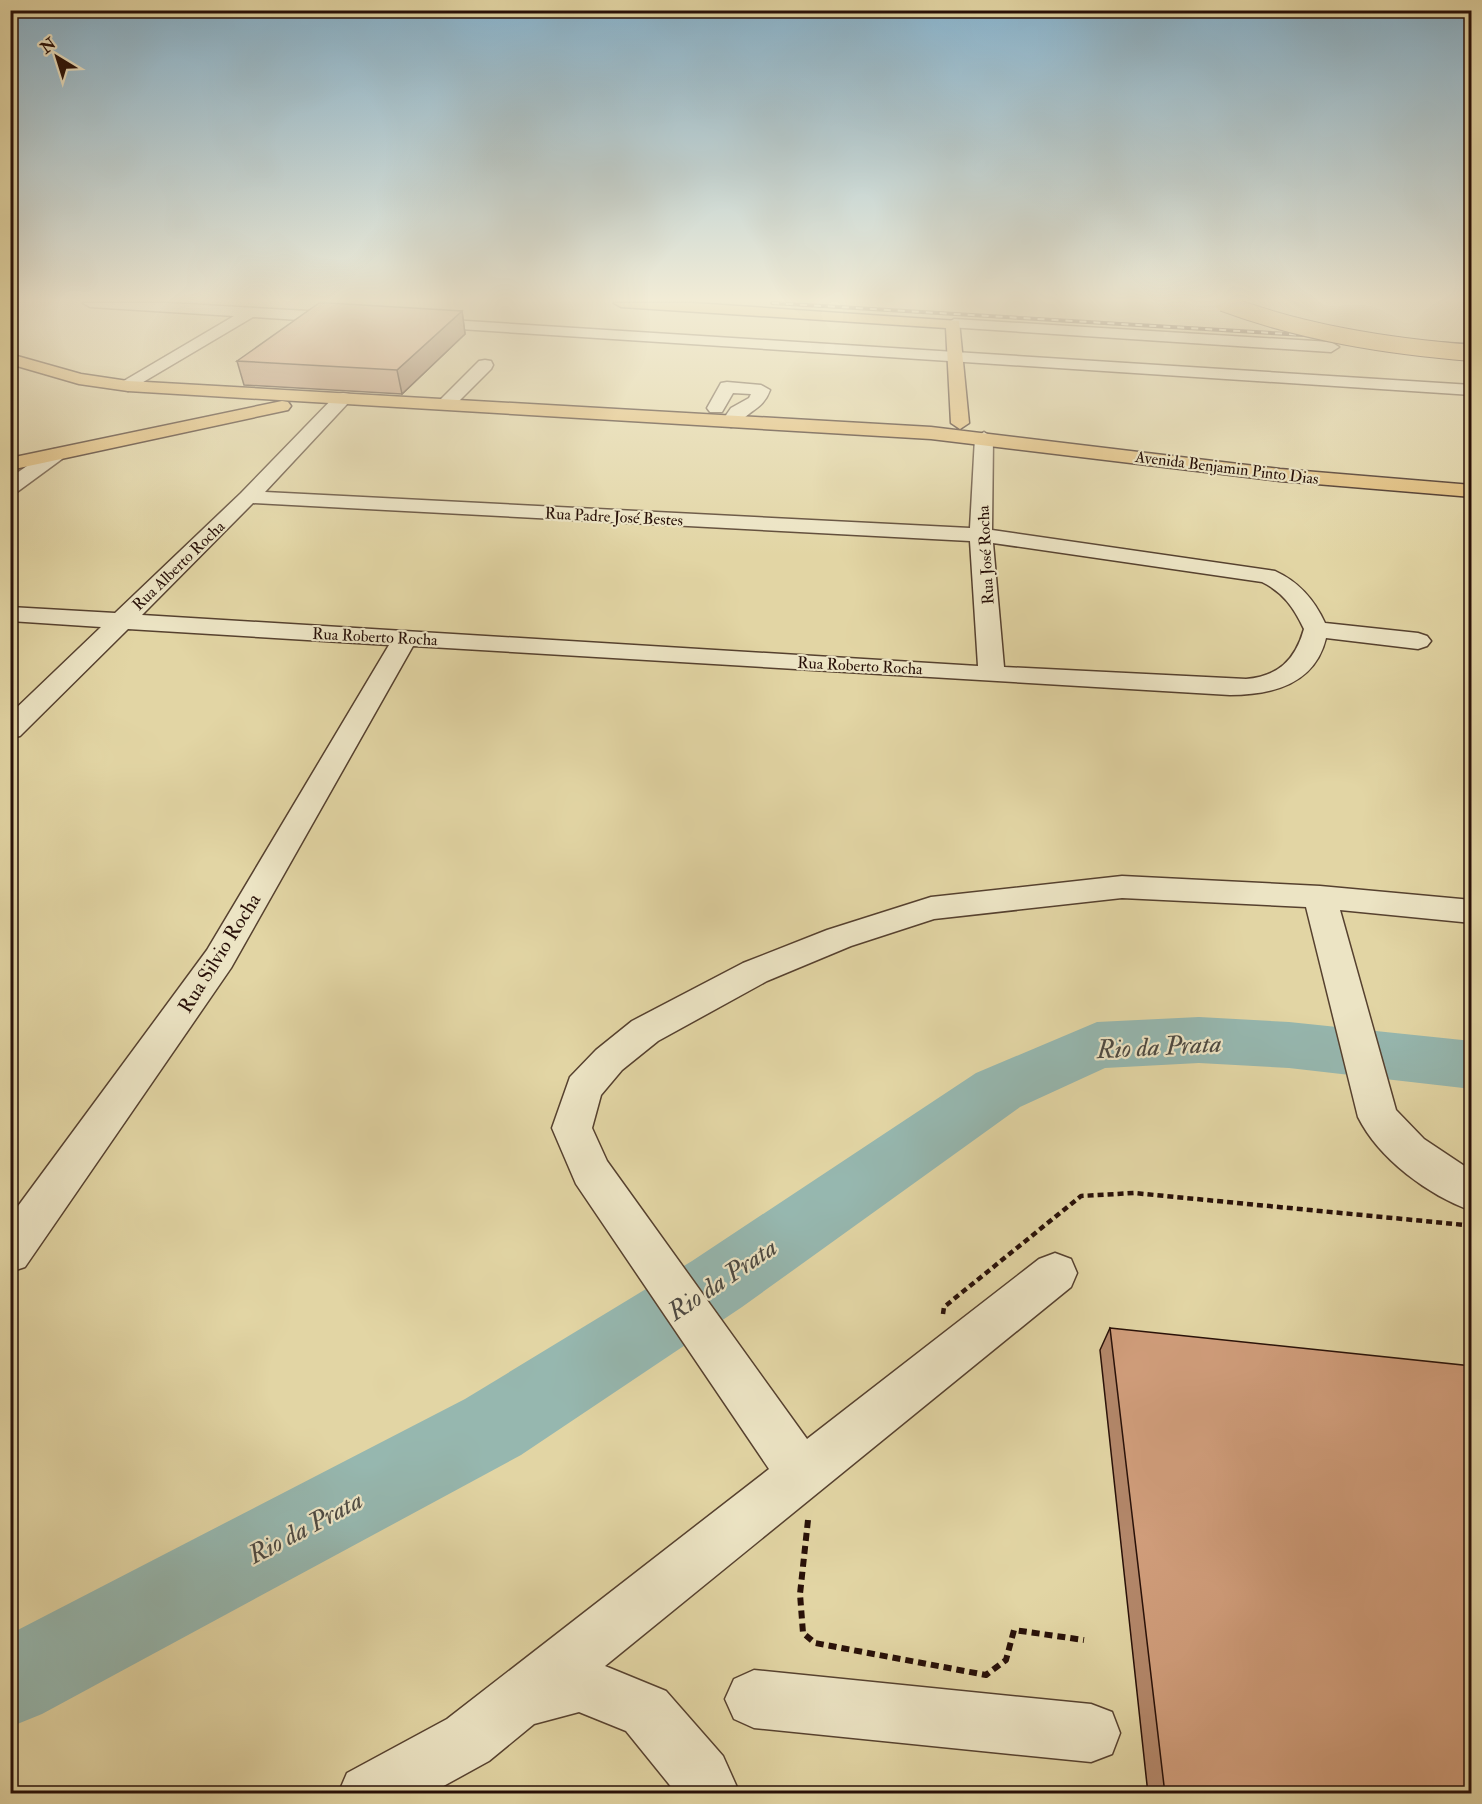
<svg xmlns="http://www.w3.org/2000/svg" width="1482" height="1804" viewBox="0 0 1482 1804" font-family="'IM FELL Double Pica',serif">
  <rect width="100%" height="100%" fill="#e2d5a4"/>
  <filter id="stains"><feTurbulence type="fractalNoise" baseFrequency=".00333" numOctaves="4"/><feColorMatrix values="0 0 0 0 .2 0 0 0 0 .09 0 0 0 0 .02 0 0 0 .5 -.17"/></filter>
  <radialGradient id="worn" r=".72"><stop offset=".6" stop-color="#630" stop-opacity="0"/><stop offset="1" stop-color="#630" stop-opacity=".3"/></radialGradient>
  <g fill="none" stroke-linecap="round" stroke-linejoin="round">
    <!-- river -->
    <path fill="#96b7af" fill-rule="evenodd" d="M1199 1017 1289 1022 1472 1041V1089L1289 1068 1199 1063 1105 1068 1020 1107 742 1307 521 1455 42 1714 10 1727V1634L465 1399 692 1261 976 1073 1097 1022Z"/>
    <defs>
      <path id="minor" d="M83 303H167L344 313 352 318 344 323 253 317 128 391 119 386 122 382 234 316 90 307Z
        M419 318 1472 385V395L414 326 411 323Z
        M954 319 1331 342 1339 347 1331 352 949 327 946 324Z
        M485 360 491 361 493 365 491 369 451 409H439L436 405 439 401 479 361Z
        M727 382 761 385 770 390C763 410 749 409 738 425L731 427 722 421 731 408 749 398 751 394 733 393 722 412H710L707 408 721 383Z
        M343 393 349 394 352 398 349 402 265 492 970 528 975 438 984 432 993 438 992 530 1275 571C1299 582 1314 599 1325 623L1418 633 1427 636 1431 641 1427 646 1418 649 1326 638C1315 684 1273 695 1230 695L413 646 231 968 25 1267 10 1272V1217L207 950 389 645 128 629 20 736 10 738V714L101 627 10 621V607L115 613 241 493 337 394ZM253 503 970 541 978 666 142 615ZM993 543 1262 582C1283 592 1294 608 1304 629 1295 661 1278 676 1246 679L1004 667Z
        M55 449 65 455 62 459 17 492 10 494V478L48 451Z
        M1122 876 1320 886 1472 900V923L1340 910 1396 1110 1424 1139 1472 1171V1211C1428 1195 1379 1159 1358 1117L1306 907 1122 898 934 919 851 946 767 981 658 1041 622 1070 601 1095 592 1128 607 1161 807 1439 1039 1259 1055 1253 1071 1259 1077 1273 1071 1287 605 1666 666 1691 723 1756 740 1794H677L626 1731 579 1712 534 1724 489 1761 429 1794H338L347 1773 447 1719 769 1469 576 1184 552 1128 570 1077 596 1050 632 1021 743 963 827 930 931 897Z
        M754 1670 1091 1704 1112 1712 1120 1733 1112 1754 1091 1762 754 1728 734 1719 725 1699 734 1679Z"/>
      <path id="major" d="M614 303H693L959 321 969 423 960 429 951 423 946 328 621 307Z
        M10 354 81 374 128 381 931 427 1280 469 1472 485V497L1280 481 931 439 128 391 79 384 10 364Z
        M282 401 288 402 291 406 288 410 10 470V458Z"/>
    </defs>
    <!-- minor casing -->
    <use href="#minor" stroke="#56412f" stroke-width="3"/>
    <!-- major casing -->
    <use href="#major" stroke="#281008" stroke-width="3"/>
    <!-- path-far1 -->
    <path stroke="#281008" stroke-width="4.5" stroke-dasharray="6 4" stroke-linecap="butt" d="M943 1314 944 1307 1081 1196 1134 1193 1465 1225"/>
    <!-- path -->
    <path stroke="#281008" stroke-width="6" stroke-dasharray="8 5" stroke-linecap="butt" d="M808 1520 800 1594 803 1633 815 1643 986 1675 1006 1660 1014 1630 1084 1640"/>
    <!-- minor -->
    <use href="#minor" fill="#ece4c4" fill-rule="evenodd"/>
    <!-- major -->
    <use href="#major" fill="#e1ba72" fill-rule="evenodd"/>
    <defs>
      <path id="rail" d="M772 303 1472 345"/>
    </defs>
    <!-- rail casing -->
    <use href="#rail" stroke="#281008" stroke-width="4"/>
    <!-- rail -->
    <use href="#rail" stroke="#ece4c4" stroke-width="2" stroke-dasharray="7" stroke-linecap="butt"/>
    <defs>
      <path id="major-bridge" d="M1223 303C1304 333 1386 346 1472 353"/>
    </defs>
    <!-- major-bridge casing -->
    <use href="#major-bridge" stroke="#281008" stroke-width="18" stroke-linecap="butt"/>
    <!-- major-bridge -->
    <use href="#major-bridge" stroke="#e1ba72" stroke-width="16"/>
  </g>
  <!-- wall -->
  <path fill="#b4886b" stroke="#281008" stroke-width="1.5" d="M462 311 465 334 402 394 244 385 237 361Z
    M1110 1328 1472 1794H1148L1100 1350Z"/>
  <!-- shaded-wall -->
  <path fill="#926f57" stroke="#281008" stroke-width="1.5" d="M462 311 465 334 402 394 397 370Z"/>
  <!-- building -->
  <path fill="#d19e7c" stroke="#281008" stroke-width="1.5" d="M319 303H329L462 311 397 370 237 361Z
    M1110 1328 1472 1366V1794H1165Z"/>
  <!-- sky -->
  <linearGradient id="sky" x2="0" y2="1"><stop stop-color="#87b5d1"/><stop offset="0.54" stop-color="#f2ecd6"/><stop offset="1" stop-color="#f2ecd6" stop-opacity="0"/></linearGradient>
  <rect width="1482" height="556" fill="url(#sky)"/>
  <g text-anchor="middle" stroke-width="4.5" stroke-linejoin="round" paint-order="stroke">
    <!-- far-street labels -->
    <g font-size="16" fill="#281008" stroke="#ece4c4">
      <text transform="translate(1227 467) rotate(7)" y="6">Avenida Benjamin Pinto Dias</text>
      <text transform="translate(614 516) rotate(3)" y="6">Rua Padre José Bestes</text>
      <text transform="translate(985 555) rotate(-93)" y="6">Rua José Rocha</text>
      <text transform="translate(178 565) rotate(-44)" y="6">Rua Alberto Rocha</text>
      <text transform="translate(375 636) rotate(3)" y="6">Rua Roberto Rocha</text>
      <text transform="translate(860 665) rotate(3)" y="6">Rua Roberto Rocha</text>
    </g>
    <!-- street labels -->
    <g font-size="20" fill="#281008" stroke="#ece4c4">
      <text transform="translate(219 953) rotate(-58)" y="7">Rua Silvio Rocha</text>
    </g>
    <!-- near-water labels -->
    <g font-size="26" font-style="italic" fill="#4e4a42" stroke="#ece4c4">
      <text transform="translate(1159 1046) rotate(-3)" y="9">Rio da Prata</text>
      <text transform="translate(722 1279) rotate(-34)" y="9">Rio da Prata</text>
      <text transform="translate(305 1527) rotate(-28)" y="9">Rio da Prata</text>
    </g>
  </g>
  <!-- margin -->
  <rect width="1482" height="1804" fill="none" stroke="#e2d5a4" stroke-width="36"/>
  <rect x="12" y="12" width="1458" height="1780" fill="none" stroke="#281008" stroke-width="3"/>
  <rect x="18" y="18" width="1446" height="1768" fill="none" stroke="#281008" stroke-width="1.5"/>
  <!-- north arrow -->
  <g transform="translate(57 57) rotate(322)" stroke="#ece4c4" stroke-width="4.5" paint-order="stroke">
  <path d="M0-4.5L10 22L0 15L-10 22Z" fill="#281008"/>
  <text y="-9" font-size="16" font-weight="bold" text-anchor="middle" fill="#281008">N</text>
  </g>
  <rect width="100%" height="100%" filter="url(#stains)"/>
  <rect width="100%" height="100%" fill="url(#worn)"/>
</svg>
